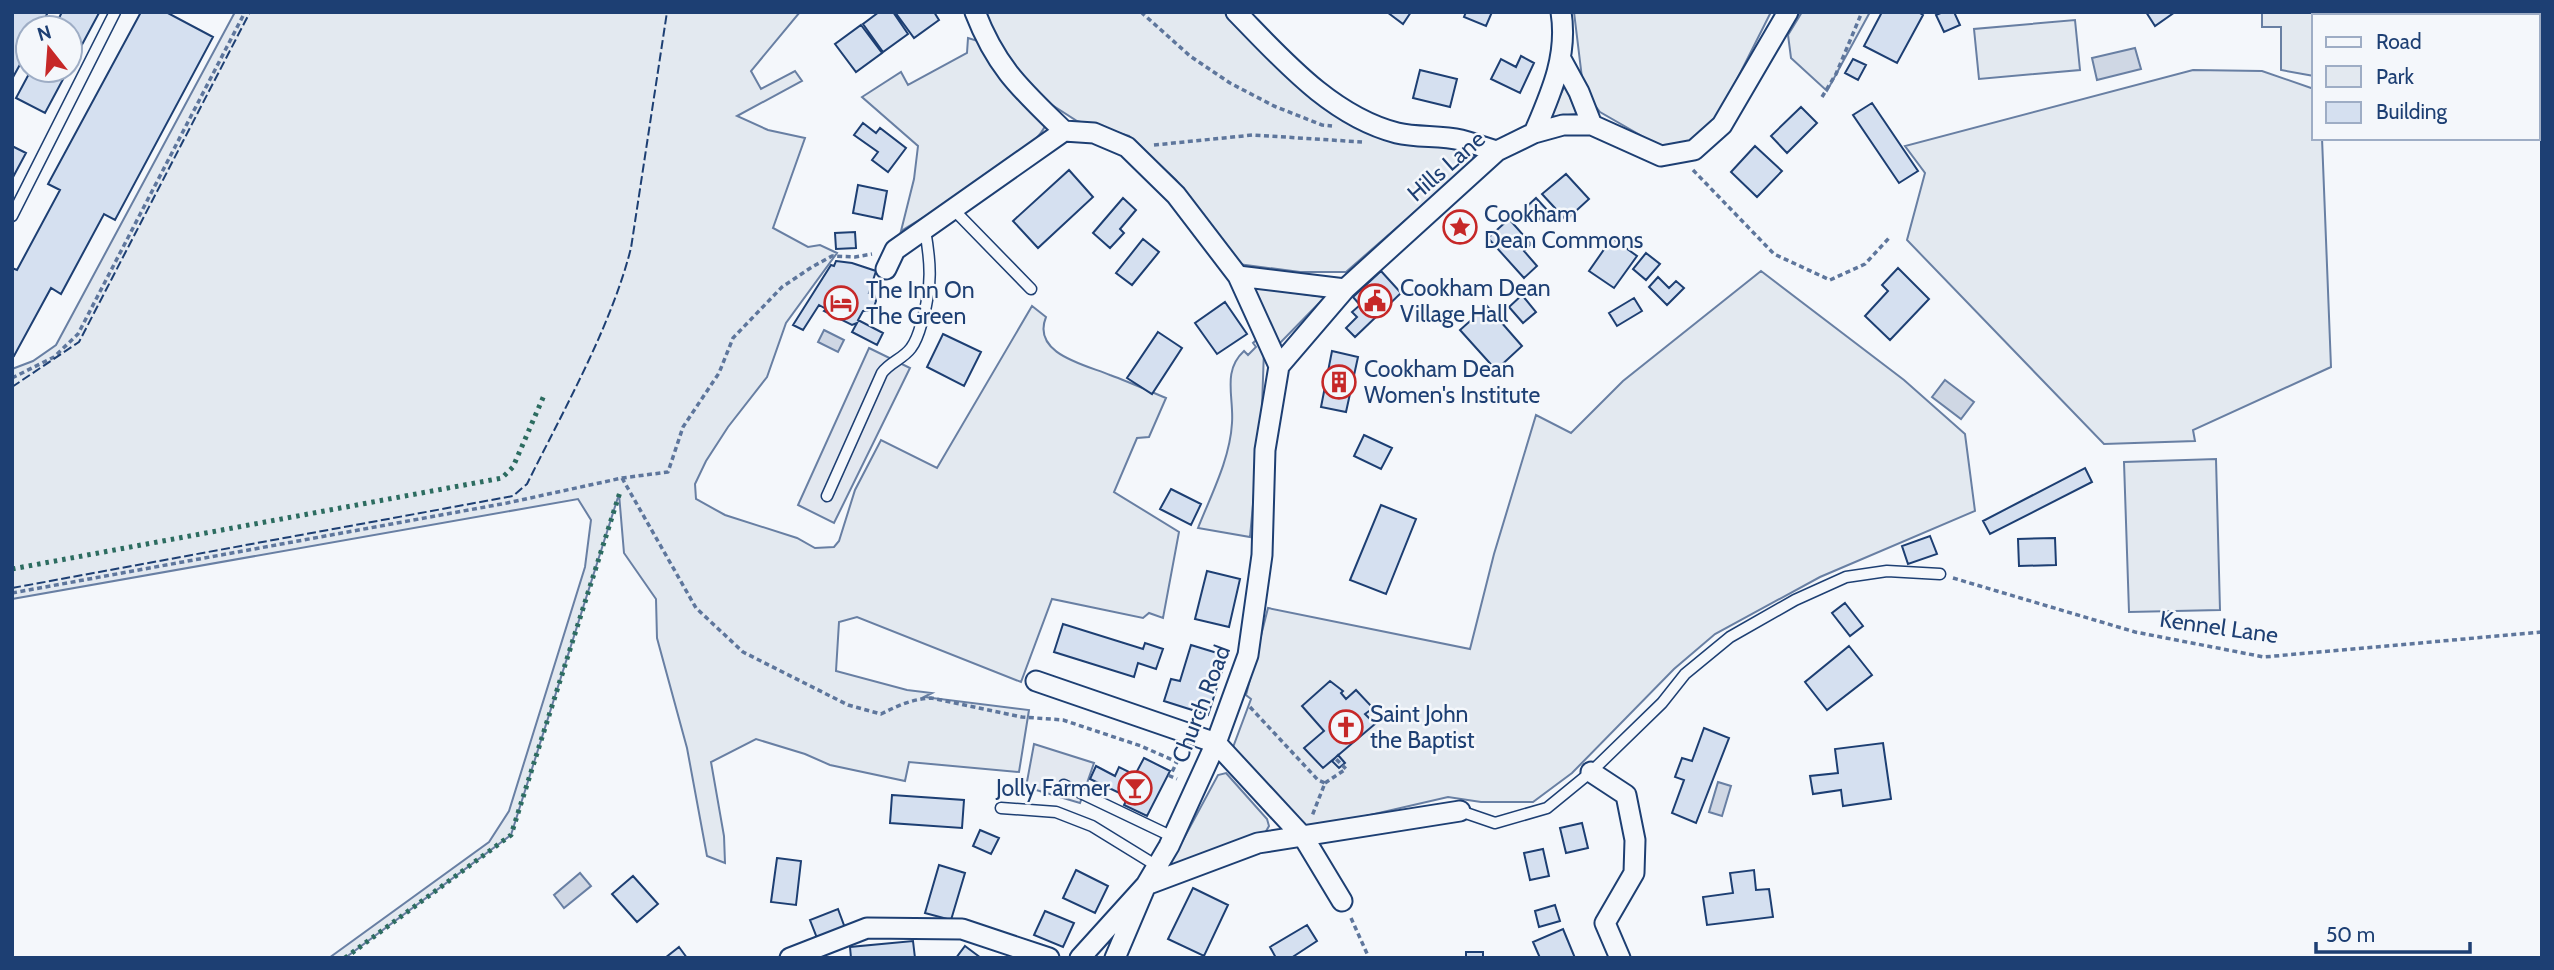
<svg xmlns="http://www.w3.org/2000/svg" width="2554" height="970" viewBox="0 0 2554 970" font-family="Cabin,sans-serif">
  <rect width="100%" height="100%" fill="#f4f7fb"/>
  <!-- green -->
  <path fill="#e3e9f0" stroke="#687fa3" stroke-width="2" d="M235 12H800L751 71 761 89 795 71 802 81 737 116 768 130 805 138 773 228 808 247 820 245 837 253 786 323 767 377 728 427 706 461 695 484 696 499 725 515 797 538 815 548 834 547 839 541 855 490 881 440 937 468 1032 306 1046 317C1031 354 1086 365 1110 375 1129 382 1147 390 1166 398L1149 437 1137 438 1114 492 1179 532 1163 618 1149 613 1143 618 1052 599 1021 682 857 617 839 622 836 671 907 690 932 693 924 697 1029 710 1019 772 909 762 905 781 830 765 805 754 756 739 711 762 724 836 725 863 707 856 687 748 657 638 656 599 624 553 619 494 511 835 345 958H329L489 842 509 811 585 567 591 520 578 499 12 599V369L33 361 56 345Z
    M985 12H1227L1320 100 1466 148 1473 153V161L1346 272H1300L1238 264 1176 180 1129 136 1077 121 1049 103 1008 62Z
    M1574 12H1771L1718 117 1700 136 1684 143 1661 147 1600 112 1590 99 1582 78Z
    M1802 12H1870L1827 91 1791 58 1788 35Z
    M2262 12H2524L2523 16H2314V76L2281 70V27H2262Z
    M2075 20 2080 70 1979 79 1974 29Z
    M968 38 978 41 1045 126C1032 156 933 211 901 231L914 179 918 146 862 97 901 72 908 85 967 53Z
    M2193 70 2262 71 2314 89V138H2322L2331 367 2193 430 2195 441 2104 444 1907 240 1925 173 1905 146Z
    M1565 85 1577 114 1550 117Z
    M1761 271 1904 380 1965 434 1975 511 1820 577 1715 634 1674 669 1572 773 1533 802H1481L1448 797 1318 827 1297 824 1232 750 1251 699 1246 695 1268 608 1470 649 1494 554 1536 415 1571 433 1623 381Z
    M1251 287 1325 297 1279 344Z
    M1262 335 1264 350 1262 407 1250 537 1198 528C1211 495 1230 459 1232 423 1234 397 1222 371 1244 351L1248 355 1256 347 1253 343Z
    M2216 459 2220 610 2129 612 2124 462Z
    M1226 773 1267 819 1269 826 1265 833 1175 869 1170 864 1218 775Z"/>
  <!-- parking -->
  <path fill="#e3e8f0" stroke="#687fa3" stroke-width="2" d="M869 348 910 368 834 523 798 505Z
    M1034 744 1094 763 1080 803 1026 787Z"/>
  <!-- water -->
  <path fill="#cfd7e4" stroke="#687fa3" stroke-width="2" d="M2135 48 2141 69 2097 80 2092 58Z
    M824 330 844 340 838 352 818 342Z
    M1945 380 1974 402 1961 419 1932 397Z
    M1718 782 1731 786 1722 816 1709 812Z
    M580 873 591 886 564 908 554 895Z"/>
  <!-- building -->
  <path fill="#d5e0f0" stroke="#1d3f73" stroke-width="2" d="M12 12H48L40 28H28V50L12 79Z
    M62 12 99 13 70 67V28H54Z
    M141 12H166L213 37 115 220 104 214 61 294 51 288 14 356 12 355V268L17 270 60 190 48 184Z
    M879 12H893L908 34 883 52 863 24Z
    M895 12H934L939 20 914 38Z
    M1387 12H1411L1403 24Z
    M1466 12H1492L1486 26 1464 17Z
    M1882 12H1918L1923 15 1897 63 1864 46Z
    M1943 12H1954L1960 25 1944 32 1936 15Z
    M2146 12H2175L2155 26Z
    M861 25 882 53 856 72 835 44Z
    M1521 56 1534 63 1520 93 1491 79 1501 59 1516 67Z
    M1853 59 1866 65 1858 80 1845 73Z
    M31 70H68L45 113 16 98Z
    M1420 70 1457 79 1450 107 1413 98Z
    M1872 103 1918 171 1899 183 1853 115Z
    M1801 107 1817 123 1787 153 1771 136Z
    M863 123 876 133 880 128 906 148 888 172 872 160 878 152 854 135Z
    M12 146 26 153 12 179Z
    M1755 146 1782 171 1757 197 1731 172Z
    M1069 170 1093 197 1038 248 1013 221Z
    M1566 174 1589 199 1566 220 1542 194Z
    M858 185 887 191 882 219 853 213Z
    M1123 198 1136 210 1120 229 1124 233 1110 248 1093 233Z
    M1536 198 1548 211 1536 222 1524 209Z
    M1509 219 1531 244 1524 251 1537 266 1524 278 1488 238Z
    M855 232 856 248 836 249 835 233Z
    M1612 238 1637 256 1614 288 1589 271Z
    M1143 239 1159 252 1132 285 1116 273Z
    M1646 253 1660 264 1646 280 1633 269Z
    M836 261 852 263 876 271 869 293 874 294 876 301 873 310 863 311 858 320 883 333 877 345 852 332 857 323 852 325 824 311 826 309 819 305 803 330 793 325 831 265 834 266Z
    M1898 268 1929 299 1890 340 1865 316 1888 291 1882 285Z
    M1381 271 1401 293 1355 337 1346 328 1357 317 1352 312 1360 305 1353 297Z
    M1658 277 1669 288 1676 281 1684 288 1667 305 1649 287Z
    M1522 295 1536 312 1523 323 1509 307Z
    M1634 298 1642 311 1617 326 1609 313Z
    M1225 302 1247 334 1217 354 1195 323Z
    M1487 306 1522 346 1496 370 1460 330Z
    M1158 332 1182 348 1152 394 1127 378Z
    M943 334 981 352 964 386 927 367Z
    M1332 351 1358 357 1346 412 1321 407Z
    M1364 435 1392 448 1381 469 1354 456Z
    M2085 468 2092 482 1990 534 1983 521Z
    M1171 489 1201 504 1191 525 1160 509Z
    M1381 505 1416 519 1386 594 1350 580Z
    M1930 536 1937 554 1908 564 1902 546Z
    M2055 538 2056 565 2019 566 2018 539Z
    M1207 571 1240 579 1229 627 1195 619Z
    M1845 603 1863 626 1850 636 1832 613Z
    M1063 624 1143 649 1145 643 1163 649 1156 669 1138 663 1134 677 1054 652Z
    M1191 645 1227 656 1208 715 1164 701 1171 679 1180 681Z
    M1849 646 1872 675 1827 710 1805 682Z
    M1330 681 1343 691 1341 693 1346 699 1356 690 1373 708 1365 714 1375 724 1323 768 1304 748 1324 731 1302 706Z
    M1704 728 1729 738 1696 823 1672 813 1684 780 1675 777 1682 758 1692 761Z
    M1883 743 1891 799 1843 806 1841 790 1813 794 1810 776 1838 773 1835 749Z
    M1338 755 1345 763 1339 768 1332 761Z
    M1144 758 1170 771 1147 816 1124 805 1128 797 1090 779 1096 766 1115 776 1119 767 1135 775Z
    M892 795 964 800 962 828 890 823Z
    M1582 823 1588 848 1566 853 1560 828Z
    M980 830 999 838 991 854 973 846Z
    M1543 849 1549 876 1530 880 1524 853Z
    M777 858 801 861 796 905 771 902Z
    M939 865 965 873 951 920 925 913Z
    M1076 870 1108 886 1095 913 1063 898Z
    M1754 870 1756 890 1769 889 1773 917 1707 925 1703 897 1733 893 1730 873Z
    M633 876 658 904 637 922 612 894Z
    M1193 888 1228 905 1204 956 1168 939Z
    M1555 905 1560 921 1539 927 1535 911Z
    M838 909 845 928 817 938 810 920Z
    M1045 911 1074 923 1063 947 1034 935Z
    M1307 925 1317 941 1291 958H1276L1270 947Z
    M1563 929 1575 958H1540L1533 942Z
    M913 941 915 958H851L850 947Z
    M965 946 981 958H956Z
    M679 947 687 958H665Z
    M1466 952H1483V958H1466Z"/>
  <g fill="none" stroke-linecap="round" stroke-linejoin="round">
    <defs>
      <path id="lane" d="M953 209 1031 289
        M12 216 115 12
        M827 496 882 373C890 362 903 359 911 348 918 339 920 328 923 318 932 285 931 264 925 230
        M1064 785 1173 837
        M1001 808 1056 812 1092 826 1157 866
        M1460 811 1495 823 1547 808 1591 772 1662 703 1685 674 1730 637 1795 600 1846 577 1887 571 1940 574"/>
      <path id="street" d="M975 12C997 69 1022 90 1064 131
        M1236 12C1282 59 1331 116 1397 133 1418 138 1440 135 1461 140 1473 143 1485 148 1497 151
        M1561 59 1579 92 1592 125
        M1534 133C1551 93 1568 56 1561 12
        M886 269 895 250 1064 131 1094 133 1127 147 1176 195 1238 276 1279 366
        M1238 276 1345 289
        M1036 681 1216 743 1304 838 1342 901
        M1591 772 1626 795 1635 840 1634 873 1605 923 1620 958
        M790 958 867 928 962 929 1049 958
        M1080 958 1146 885 1258 843 1460 811
        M1115 958 1146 885 1169 846 1216 743 1248 655 1262 555 1265 450 1279 366 1345 289 1497 151 1534 133 1563 125H1592L1661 156 1694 150 1722 125 1788 12"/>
    </defs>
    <!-- lane casing -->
    <use href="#lane" stroke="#1d3f73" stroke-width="13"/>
    <!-- street casing -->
    <use href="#street" stroke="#1d3f73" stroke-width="23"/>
    <!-- path -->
    <path stroke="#5e769c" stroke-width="3.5" stroke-dasharray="5 3.5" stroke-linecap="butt" d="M1141 12 1190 56 1230 83 1274 106 1322 125 1332 126
      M1822 97 1836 74 1862 12
      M1154 145 1253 135 1362 142
      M1693 170 1774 254 1830 280 1865 264 1889 238
      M12 378 54 357 78 334 245 12
      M622 478 696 608 743 652 848 705 881 714C897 706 912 699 931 698L1022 717 1063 720 1141 746 1177 762 1170 776 1177 779
      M1953 578 2135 632 2264 657 2542 632
      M12 593 507 503 622 478 668 472 683 427 719 373 733 338 782 287 812 267 832 256 855 257 872 254
      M1250 707 1318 780 1325 783 1312 816
      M1325 783 1346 769 1335 758
      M1351 918 1369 958"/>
    <!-- lane -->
    <use href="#lane" stroke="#f4f7fb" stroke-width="10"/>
    <!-- street -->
    <use href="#street" stroke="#f4f7fb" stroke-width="19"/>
    <!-- hedge -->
    <path stroke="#2c6c60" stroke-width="5" stroke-dasharray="3.5 5" stroke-linecap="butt" d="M12 569 502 478 513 467 545 393
      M345 958 511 835 620 492"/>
    <!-- fence -->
    <path stroke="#1d3f73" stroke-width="2" stroke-dasharray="9 3.5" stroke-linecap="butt" d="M12 387 79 342 250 12
      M12 588 513 496 527 484C563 411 611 327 631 248L667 12"/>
  </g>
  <!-- icons -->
  <defs>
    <symbol id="sight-ring" viewBox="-11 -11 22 22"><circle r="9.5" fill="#f4f7fb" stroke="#c62828" stroke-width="1.5"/><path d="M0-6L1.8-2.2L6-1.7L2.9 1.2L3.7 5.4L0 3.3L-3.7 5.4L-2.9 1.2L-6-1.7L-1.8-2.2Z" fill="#c62828"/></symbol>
    <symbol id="civic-ring" viewBox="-11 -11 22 22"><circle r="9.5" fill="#f4f7fb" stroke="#c62828" stroke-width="1.5"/><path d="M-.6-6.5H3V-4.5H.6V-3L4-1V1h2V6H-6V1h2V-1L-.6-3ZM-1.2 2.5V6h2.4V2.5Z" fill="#c62828"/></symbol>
    <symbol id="hotel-ring" viewBox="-11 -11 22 22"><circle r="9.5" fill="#f4f7fb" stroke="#c62828" stroke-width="1.5"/><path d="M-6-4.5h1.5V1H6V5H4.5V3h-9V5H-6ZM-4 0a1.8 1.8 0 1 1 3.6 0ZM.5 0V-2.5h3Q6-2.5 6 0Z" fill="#c62828"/></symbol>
    <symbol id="building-ring" viewBox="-11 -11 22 22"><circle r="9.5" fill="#f4f7fb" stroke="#c62828" stroke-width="1.5"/><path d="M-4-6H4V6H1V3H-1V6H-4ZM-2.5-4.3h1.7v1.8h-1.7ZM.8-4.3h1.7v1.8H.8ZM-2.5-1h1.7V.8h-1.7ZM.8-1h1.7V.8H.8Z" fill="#c62828"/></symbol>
    <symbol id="church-ring" viewBox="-11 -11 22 22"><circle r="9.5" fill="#f4f7fb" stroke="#c62828" stroke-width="1.5"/><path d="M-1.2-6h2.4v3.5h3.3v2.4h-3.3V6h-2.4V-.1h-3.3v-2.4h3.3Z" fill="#c62828"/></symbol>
    <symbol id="bar-ring" viewBox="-11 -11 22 22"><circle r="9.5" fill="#f4f7fb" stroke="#c62828" stroke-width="1.5"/><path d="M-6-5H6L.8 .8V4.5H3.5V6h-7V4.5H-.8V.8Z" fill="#c62828"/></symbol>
  </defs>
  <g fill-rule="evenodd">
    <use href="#sight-ring" x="1441" y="208" width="38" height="38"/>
    <use href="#civic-ring" x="1356" y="282" width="38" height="38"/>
    <use href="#hotel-ring" x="822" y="284" width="38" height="38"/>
    <use href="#building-ring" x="1320" y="363" width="38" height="38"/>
    <use href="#church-ring" x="1327" y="708" width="38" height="38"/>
    <use href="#bar-ring" x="1116" y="769" width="38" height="38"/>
  </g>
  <g text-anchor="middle" stroke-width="5" stroke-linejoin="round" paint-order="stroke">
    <!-- street labels -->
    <g font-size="23" fill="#1d3f73" stroke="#f4f7fb">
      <text transform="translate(1446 166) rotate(-41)" y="8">Hills Lane</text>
      <text transform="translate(2219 627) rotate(8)" y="8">Kennel Lane</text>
      <text transform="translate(1201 704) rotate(-69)" y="8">Church Road</text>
    </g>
    <!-- poi labels -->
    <g font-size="23" fill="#1d3f73" stroke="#f4f7fb" text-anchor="start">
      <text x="1484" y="222">Cookham<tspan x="1484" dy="26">Dean Commons</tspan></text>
      <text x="1400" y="296">Cookham Dean<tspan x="1400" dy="26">Village Hall</tspan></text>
      <text x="866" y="298">The Inn On<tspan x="866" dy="26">The Green</tspan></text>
      <text x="1364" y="377">Cookham Dean<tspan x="1364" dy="26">Women's Institute</tspan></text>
      <text x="1370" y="722">Saint John<tspan x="1370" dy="26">the Baptist</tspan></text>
      <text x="1110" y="796" text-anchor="end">Jolly Farmer</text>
    </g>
  </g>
  <!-- border -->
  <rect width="2554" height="970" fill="none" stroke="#1d3f73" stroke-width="28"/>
  <!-- legend -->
  <rect x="2312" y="14" width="228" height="126" fill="#f4f7fb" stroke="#9eadc5" stroke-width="2"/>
  <rect x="2326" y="37" width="35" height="10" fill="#f4f7fb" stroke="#9eadc5" stroke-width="2"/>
  <text x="2376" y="49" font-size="21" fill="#1d3f73">Road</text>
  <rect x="2326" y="66" width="35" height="21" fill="#e3e9f0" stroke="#9eadc5" stroke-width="2"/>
  <text x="2376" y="84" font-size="21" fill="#1d3f73">Park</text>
  <rect x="2326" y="102" width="35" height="21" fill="#d5e0f0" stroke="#9eadc5" stroke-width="2"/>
  <text x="2376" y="119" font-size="21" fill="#1d3f73">Building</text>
  <!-- north arrow -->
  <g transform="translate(49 49) rotate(343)"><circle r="33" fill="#f4f7fb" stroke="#9eadc5" stroke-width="2"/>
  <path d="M0-5L12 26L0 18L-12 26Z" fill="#c62828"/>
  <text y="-10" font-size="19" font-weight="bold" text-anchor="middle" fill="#1d3f73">N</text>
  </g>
  <!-- scale -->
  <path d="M2316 942v10h154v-10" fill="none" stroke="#1d3f73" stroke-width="3.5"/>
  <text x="2326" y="942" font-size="21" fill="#1d3f73" stroke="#f4f7fb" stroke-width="5" paint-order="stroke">50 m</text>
</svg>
